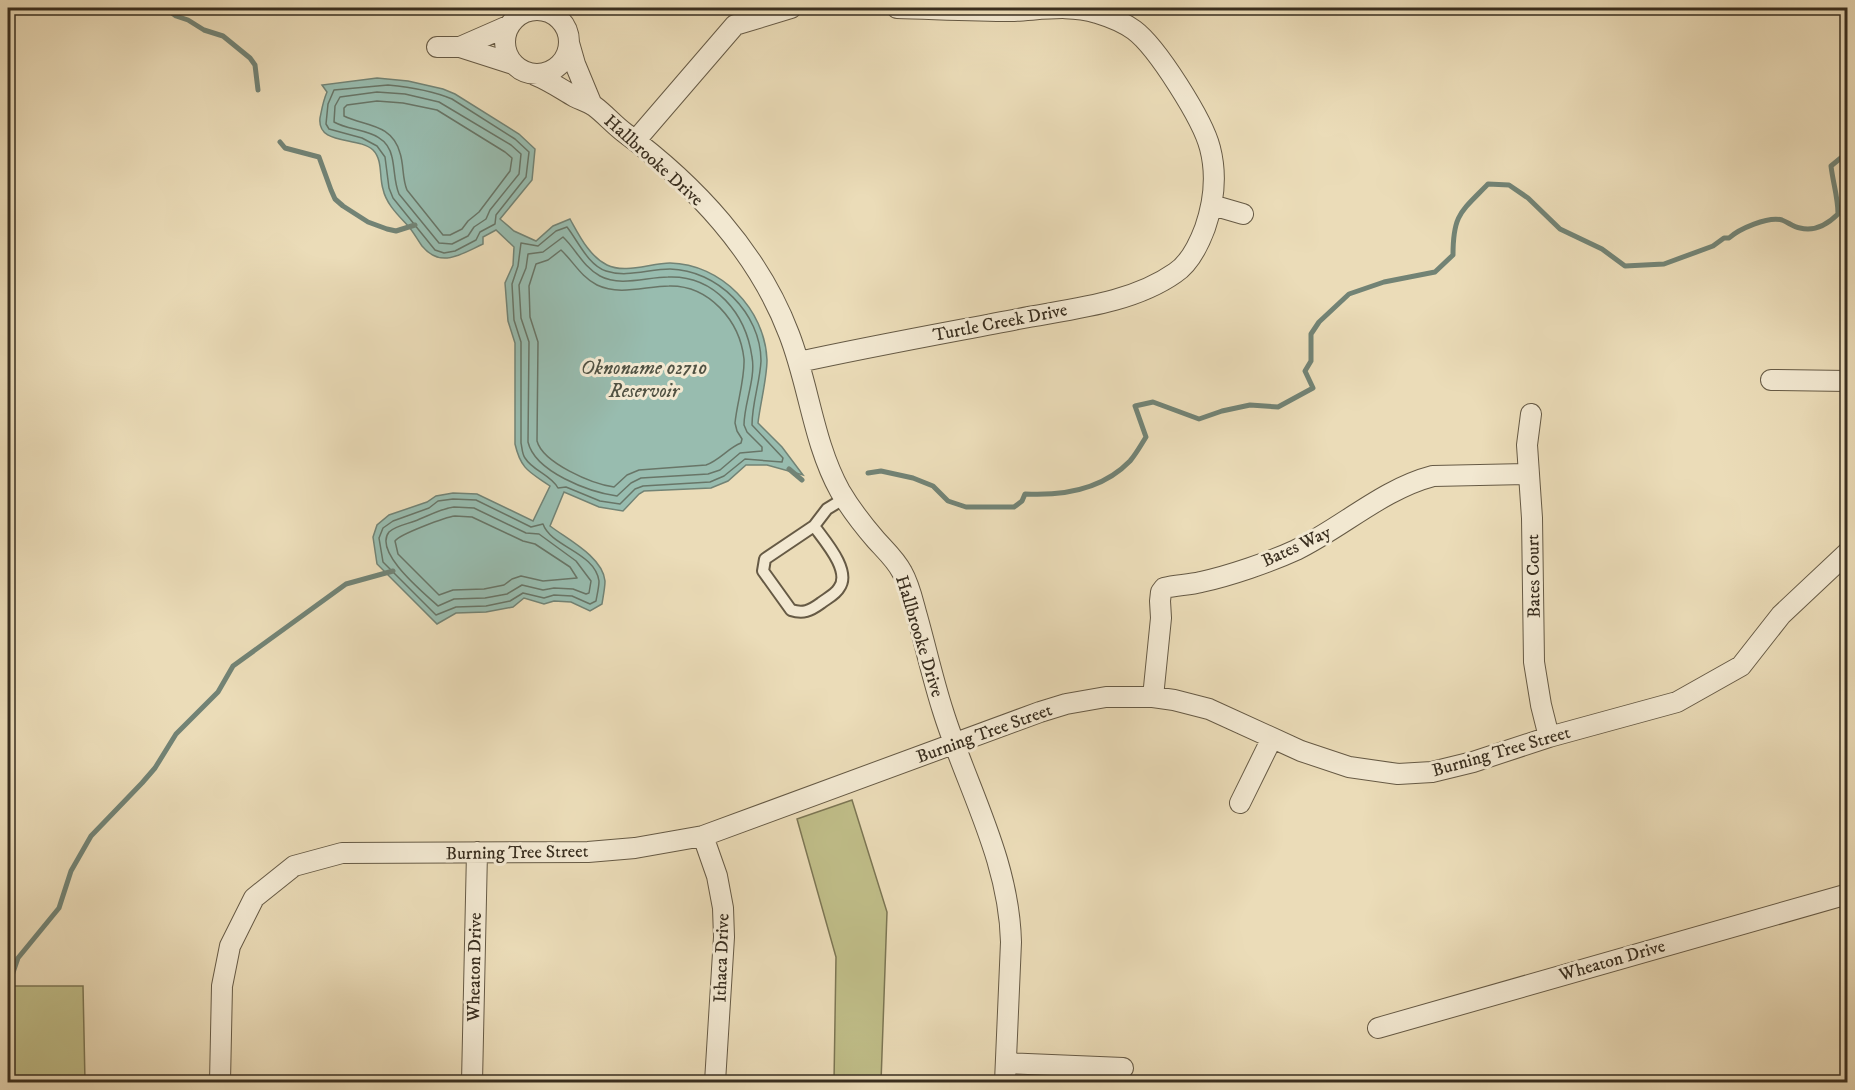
<svg xmlns="http://www.w3.org/2000/svg" width="1855" height="1090" viewBox="0 0 1855 1090" font-family="'IM FELL DW Pica',serif">
  <rect width="100%" height="100%" fill="#ebdcb8"/>
  <filter id="stains"><feTurbulence type="fractalNoise" baseFrequency=".00333" numOctaves="4"/><feColorMatrix values="0 0 0 0 .2 0 0 0 0 .09 0 0 0 0 .02 0 0 0 .5 -.17"/></filter>
  <radialGradient id="worn" r=".72"><stop offset=".6" stop-color="#630" stop-opacity="0"/><stop offset="1" stop-color="#630" stop-opacity=".3"/></radialGradient>
  <!-- green -->
  <path fill="#c0be89" stroke="#7c7654" stroke-width="1.5" d="M852 800 887 912 881 1082H834L836 957 797 819Z
    M8 986H83L85 1082H8Z"/>
  <!-- water -->
  <path fill="#98bcaf" stroke="#728375" stroke-width="1.5" d="M377 78 408 81 443 89 455 94 519 134 535 149 532 180 500 219 514 231 536 241 553 226 570 219C579 235 589 256 607 265 625 274 651 263 670 263 721 264 765 309 767 360 767 378 760 405 758 423L782 447 803 475 767 465H746L728 481 711 488 644 491 639 494 623 511 599 507 564 492 550 526C567 539 603 557 605 581 605 588 603 597 602 604L590 611 571 602 554 601 544 604 524 598 513 607 486 612 456 613 437 624 377 564 373 537 377 525 389 515 427 502 436 496 453 493 477 494 533 521 550 486C530 472 521 470 515 444V343L508 321 505 283 513 265 514 247 496 230 483 237V244C461 254 441 269 422 246 417 239 414 233 409 227 399 216 386 204 383 189 379 177 383 160 373 150 358 136 317 146 320 118 322 108 323 101 327 92L322 85Z"/>
  <g fill="none" stroke-linecap="round" stroke-linejoin="round">
    <!-- shore -->
    <path stroke="#687567" stroke-width="1.5" d="M388 85C409 87 433 91 452 99L515 139 529 152 526 177 496 215 495 224 480 232 476 240 455 251 444 253 435 250 393 198 389 188 385 157 377 146 362 138 329 129 326 124 328 104 334 90Z
      M377 92 405 94 439 102 511 145 521 154 519 174 490 210 486 219 474 227 468 236 452 244 439 243 399 194C394 182 395 170 392 157 386 128 353 133 334 122L335 106 340 97Z
      M377 101 403 103 437 110 505 152 512 158 510 171 479 212 468 221 462 229 450 235H443L407 190C402 178 404 165 400 153 392 123 364 126 344 116V108L347 105Z
      M567 227C578 241 588 265 606 271 627 278 649 269 670 269 717 270 761 313 761 361 760 382 752 403 752 425L783 458 782 462 745 459 724 476 710 482 643 486 635 489 620 504 600 501 566 487 558 488C551 475 533 471 525 458 522 454 522 447 521 443V342L514 320 512 284 518 266 521 243 538 246 556 231Z
      M563 237C576 249 583 267 600 276 620 287 647 277 668 277 715 275 746 314 752 357 756 378 744 404 744 425L747 432 762 447V451L740 453 720 470 708 474 641 478 631 483 617 496C589 492 535 472 528 442L529 342 521 318 519 285 526 268 528 254 543 252Z
      M561 250C573 261 581 277 597 285 620 296 646 286 669 286 709 285 740 321 744 359 745 378 737 403 735 423L737 431 742 439 741 443C728 448 720 460 706 465L639 470 627 475 614 487C592 484 543 463 537 441L538 342 530 317 529 286 536 264 548 260Z
      M453 499 476 500 531 527 543 524C551 547 595 552 599 581 599 587 597 595 596 601L590 604 572 596 554 595 544 598 523 593 510 601 486 606 456 607 436 615 383 562 379 538 383 528 393 521 429 508 438 501Z
      M454 507 474 508 526 533 539 534 576 561 591 581 589 593 586 594 573 589 554 588 543 590 522 585 507 594 485 598 454 599 438 606C424 593 373 552 389 532 395 526 407 524 415 521 428 516 440 509 454 507Z
      M455 516 472 517 523 541 535 544 570 567 577 578 543 581 521 576 512 579 504 585 484 589 453 590 439 595 398 554 395 541C400 534 446 517 455 516Z"/>
    <!-- stream -->
    <path stroke="#728375" stroke-width="5" d="M165 8 176 16 188 20 204 30 223 36 250 58 255 65 258 90
      M280 142 285 148 319 157 331 190 335 199 343 206 368 222 387 229 396 231 415 225
      M789 469 802 480
      M868 473 881 471 913 478 933 486 948 501 966 507H1014L1022 501 1025 494C1063 496 1102 490 1130 461 1136 454 1141 445 1146 437L1135 406 1153 402 1199 419 1222 411 1250 405 1278 407 1313 388 1305 371 1311 361V334L1319 322 1349 294 1384 282 1435 272 1453 255C1453 214 1461 212 1488 184L1509 185 1528 198 1560 229 1602 249 1625 266 1664 264 1713 246 1724 238H1729C1739 229 1768 216 1782 220 1788 222 1793 227 1800 228 1816 232 1828 224 1838 214 1838 197 1833 183 1831 166L1848 152
      M8 987 18 958 59 908 71 871 91 836 142 783 155 768 176 734 218 692 233 666 346 584 393 571"/>
    <defs>
      <path id="lane" d="M814 526C824 540 852 571 839 588 836 594 826 599 821 603 810 611 803 614 791 610L763 571 765 559 814 526 827 509 845 498"/>
      <path id="street" d="M505 42a32 32 0 1 1 64 0a32 32 0 1 1-64 0Z
        M569 43 575 64 592 105
        M437 47H460L508 26
        M460 47 513 64
        M535 75C550 81 561 89 575 97 581 100 588 102 594 106 605 114 614 125 625 133 694 184 758 252 789 334 809 385 813 442 840 491 850 508 863 525 876 540 885 550 896 560 902 572 910 586 913 602 917 616 926 648 933 680 943 711 967 788 1009 859 1011 942L1005 1082
        M636 140 735 25 791 8
        M1212 205 1243 214
        M799 362C872 346 945 333 1018 319 1069 309 1131 304 1175 273 1189 264 1199 244 1205 228 1214 202 1217 175 1210 148 1203 120 1157 47 1134 30 1123 22 1110 17 1097 13 1070 4 1039 10 1011 11 973 11 935 9 897 8
        M1771 380 1848 381
        M1531 414 1527 445 1532 518 1534 662 1541 705 1549 737
        M1153 697 1161 618 1160 601 1161 592 1164 588C1176 585 1189 585 1201 582 1229 576 1270 562 1296 550 1343 527 1383 489 1433 476L1529 474
        M1240 803 1272 738
        M703 836 717 876 723 908 724 937 715 1082
        M1378 1028 1848 894
        M1006 1063 1123 1068
        M220 1082 222 986 230 946 254 898 294 866 342 853 588 852 635 848 703 836 1040 712 1066 704 1106 697H1153L1174 700 1209 709 1301 751 1349 767 1398 774 1432 772 1473 762 1549 737 1677 702 1741 666 1781 615 1848 552
        M472 1082 477 852"/>
    </defs>
    <!-- lane casing -->
    <use href="#lane" stroke="#665a45" stroke-width="14"/>
    <!-- street casing -->
    <use href="#street" stroke="#665a45" stroke-width="22"/>
    <!-- lane -->
    <use href="#lane" stroke="#f2e8d1" stroke-width="10"/>
    <!-- street -->
    <use href="#street" stroke="#f2e8d1" stroke-width="20"/>
  </g>
  <g text-anchor="middle" stroke-width="6" stroke-linejoin="round" paint-order="stroke">
    <!-- street labels -->
    <g font-size="18" fill="#392e1f" stroke="#f2e8d1">
      <text transform="translate(654 160) rotate(42)" y="6">Hallbrooke Drive</text>
      <text transform="translate(1000 322) rotate(-11)" y="6">Turtle Creek Drive</text>
      <text transform="translate(1296 546) rotate(-25)" y="6">Bates Way</text>
      <text transform="translate(1533 576) rotate(-91)" y="6">Bates Court</text>
      <text transform="translate(920 636) rotate(73)" y="6">Hallbrooke Drive</text>
      <text transform="translate(984 733) rotate(-20)" y="6">Burning Tree Street</text>
      <text transform="translate(1501 751) rotate(-16)" y="6">Burning Tree Street</text>
      <text transform="translate(517 852) rotate(-1)" y="6">Burning Tree Street</text>
      <text transform="translate(721 958) rotate(-88)" y="6">Ithaca Drive</text>
      <text transform="translate(1612 960) rotate(-16)" y="6">Wheaton Drive</text>
      <text transform="translate(474 967) rotate(-89)" y="6">Wheaton Drive</text>
    </g>
    <!-- water labels -->
    <g font-size="20" font-style="italic" fill="#515243" stroke="#f2e8d1">
      <text x="644" y="374">Oknoname 02710<tspan x="644" dy="23">Reservoir</tspan></text>
    </g>
  </g>
  <!-- margin -->
  <rect width="1855" height="1090" fill="none" stroke="#ebdcb8" stroke-width="30"/>
  <rect x="9" y="9" width="1837" height="1072" fill="none" stroke="#392e1f" stroke-width="3"/>
  <rect x="15" y="15" width="1825" height="1060" fill="none" stroke="#392e1f" stroke-width="1.5"/>
  <rect width="100%" height="100%" filter="url(#stains)"/>
  <rect width="100%" height="100%" fill="url(#worn)"/>
</svg>
